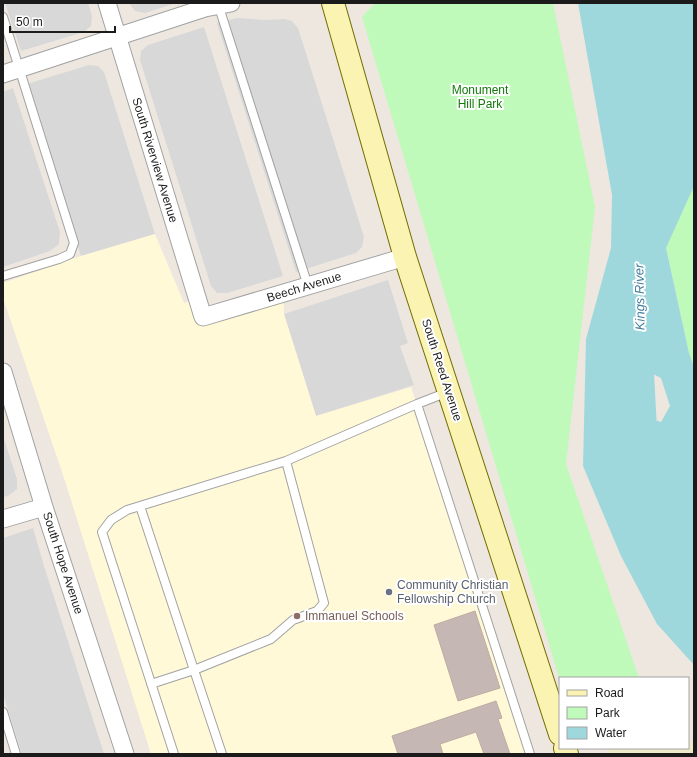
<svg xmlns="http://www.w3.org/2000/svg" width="697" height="757" viewBox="0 0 697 757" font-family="Helvetica,sans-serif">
  <rect width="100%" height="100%" fill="#ede7e0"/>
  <!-- residential -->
  <path fill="#d9d8d8" d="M5 3H88L92 16 91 26 84 32 21 51Z
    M129 3H176L145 13 135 11Z
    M237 18 265 20 284 19 292 21 298 28 364 237 362 247 356 253 296 272 217 23Z
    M204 27 283 276 227 293H217L211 286 140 60 141 51 148 45Z
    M89 65 98 66 104 72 155 234 81 256 27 84Z
    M13 88 60 232 59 244 50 251 3 267V92Z
    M388 280 408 343 400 346 414 385 316 416 284 314Z
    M3 436 17 479V489L8 496 3 497Z
    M33 528 44 566 104 754H22L3 694V538Z"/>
  <!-- education -->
  <path fill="#fff9d7" d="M155 234 184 303 203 297 208 312 283 290 284 314 316 416 411 387 534 754H151L64 478 3 298V283L81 256Z"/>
  <!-- farmland -->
  <path fill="#edeaca" d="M688 739 694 741V754H608L609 748H688Z"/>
  <!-- park -->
  <path fill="#bffaba" d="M381 3H553L595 207 566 464 639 678H560V681L362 17 373 5Z
    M694 182V367L689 353 666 248Z"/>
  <!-- water -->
  <path fill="#9fd8dc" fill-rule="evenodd" d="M578 3H694V186L666 248 689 353 694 367V665L657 624 621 556 583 466 586 339 611 248 612 195ZM645 370 661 378 670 406 661 422 649 418C638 403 639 387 645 370Z"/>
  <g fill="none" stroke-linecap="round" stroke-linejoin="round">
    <!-- river -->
    <path stroke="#9fd8dc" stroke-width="25" d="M640 345 645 439"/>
  </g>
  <!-- building -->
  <path fill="#c5b8b4" stroke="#bfaba2" d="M475 611 500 688 458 701 434 625Z
    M496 701 502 718 498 719 510 754H513H484L476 732 440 744 443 754H398L392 736Z"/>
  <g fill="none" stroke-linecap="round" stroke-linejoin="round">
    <defs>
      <path id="lane" d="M218 4 308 286
        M3 17 74 243 70 254 59 259 3 276
        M417 404 530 754
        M140 506 194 670 151 684
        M3 712 16 754
        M174 754 102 532 111 520 127 510 286 461 417 404 448 392
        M222 754 194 670 271 639 293 620 317 611 324 603 286 461"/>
      <path id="street" d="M107 3 203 317 405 257
        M3 74 205 8 231 3
        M3 372 44 507 125 754
        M3 519 44 507"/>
      <path id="secondary" d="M333 3 405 257 560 734
        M565 748 567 754"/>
    </defs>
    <!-- lane casing -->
    <use href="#lane" stroke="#a2a2a2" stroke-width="10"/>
    <!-- street casing -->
    <use href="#street" stroke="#a2a2a2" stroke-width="19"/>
    <!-- secondary casing -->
    <use href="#secondary" stroke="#726d02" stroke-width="24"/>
    <!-- lane -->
    <use href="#lane" stroke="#fff" stroke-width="8"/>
    <!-- street -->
    <use href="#street" stroke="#fff" stroke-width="17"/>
    <!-- secondary -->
    <use href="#secondary" stroke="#faf3b1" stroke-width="22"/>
  </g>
  <!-- markers -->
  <circle fill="#6b7280" stroke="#fff" stroke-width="1.5" cx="389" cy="592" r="4"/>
  <circle fill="#8d6e63" stroke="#fff" stroke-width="1.5" cx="297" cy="616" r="4"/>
  <g text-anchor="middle" stroke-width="4" stroke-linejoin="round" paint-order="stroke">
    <!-- park labels -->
    <g font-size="12" fill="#117a09" stroke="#fff">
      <text x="480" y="94">Monument<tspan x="480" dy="14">Hill Park</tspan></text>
    </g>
    <!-- street labels -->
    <g font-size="12" fill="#1b1b1b" stroke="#fff">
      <text transform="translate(155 160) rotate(73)" y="4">South Riverview Avenue</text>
      <text transform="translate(304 287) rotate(-17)" y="4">Beech Avenue</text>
      <text transform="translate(442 370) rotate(72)" y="4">South Reed Avenue</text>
      <text transform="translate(63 563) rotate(72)" y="4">South Hope Avenue</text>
    </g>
    <!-- worship labels -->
    <g font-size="12" fill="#5b616d" stroke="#fff" text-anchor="start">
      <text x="397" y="589">Community Christian<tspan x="397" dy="14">Fellowship Church</tspan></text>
    </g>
    <!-- education labels -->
    <g font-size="12" fill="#785e54" stroke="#fff" text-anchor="start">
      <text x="305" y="620">Immanuel Schools</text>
    </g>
    <!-- water labels -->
    <g font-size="13" font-style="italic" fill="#427d9c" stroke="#fff">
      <text transform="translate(639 297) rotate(-91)" y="5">Kings River</text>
    </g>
  </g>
  <!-- border -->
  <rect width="697" height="757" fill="none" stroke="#1b1b1b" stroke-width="8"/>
  <!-- legend -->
  <rect x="559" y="677" width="130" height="72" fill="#ffffff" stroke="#a4a4a4"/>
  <rect x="567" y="690" width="20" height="6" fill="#faf3b1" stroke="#a4a4a4"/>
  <text x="595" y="697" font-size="12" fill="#1b1b1b">Road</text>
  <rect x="567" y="707" width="20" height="12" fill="#bffaba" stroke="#a4a4a4"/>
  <text x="595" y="717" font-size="12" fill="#1b1b1b">Park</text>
  <rect x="567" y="727" width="20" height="12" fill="#9fd8dc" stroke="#a4a4a4"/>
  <text x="595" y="737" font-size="12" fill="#1b1b1b">Water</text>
  <!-- scale -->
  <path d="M10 26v6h105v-6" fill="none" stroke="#1b1b1b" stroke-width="2"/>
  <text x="16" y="26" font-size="12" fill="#1b1b1b" stroke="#ffffff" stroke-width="3" paint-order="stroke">50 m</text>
</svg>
